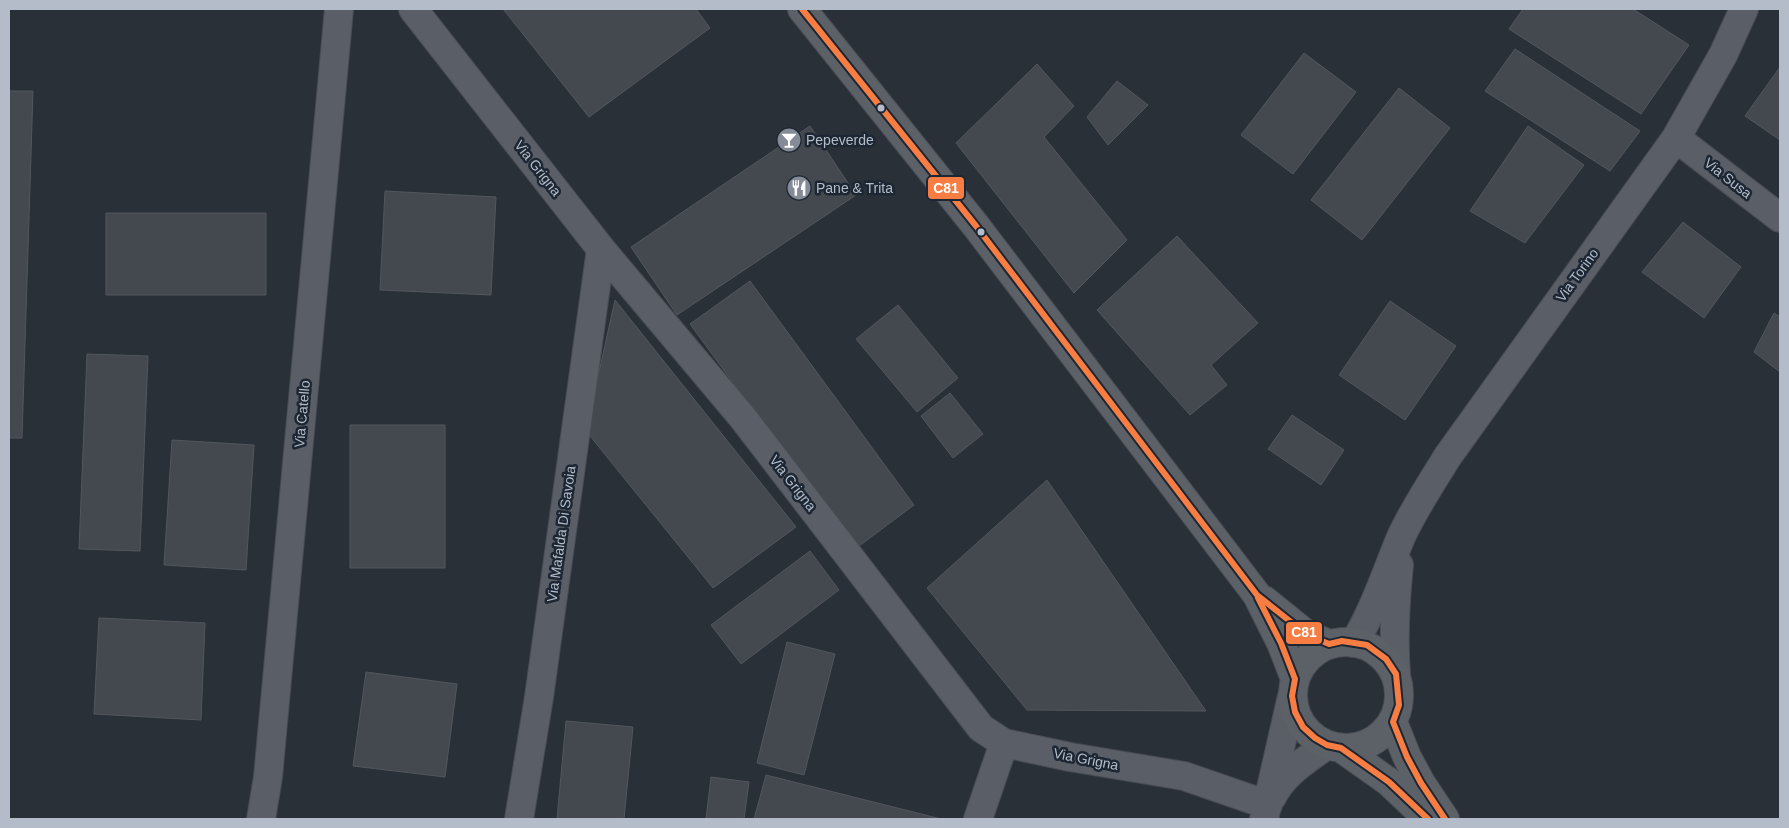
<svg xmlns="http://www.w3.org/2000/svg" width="1789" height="828" viewBox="0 0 1789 828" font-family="Helvetica,sans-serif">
  <rect width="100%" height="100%" fill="#2a3038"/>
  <!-- building -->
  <path fill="#444950" stroke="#52575f" d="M503 9H696L710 28 589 117Z
    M1523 9H1633L1689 45 1641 114 1509 29Z
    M1515 49 1640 131 1610 171 1485 91Z
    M1304 53 1356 92 1293 174 1241 135Z
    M1037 64 1074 106 1044 137 1127 240 1074 293 956 143Z
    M1780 67V140L1745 116Z
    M1117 81 1148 105 1108 145 1087 117Z
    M1399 88 1450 128 1362 240 1311 200Z
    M9 91H33L22 438H9Z
    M810 126 856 195 677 315 631 247Z
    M1528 126 1584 165 1525 243 1470 211Z
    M385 191 496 197 491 295 380 290Z
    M106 213H266V295H106Z
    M1683 222 1741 267 1704 318 1642 272Z
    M1177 236 1258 323 1211 365 1227 385 1190 415 1097 310Z
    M750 281 914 505 855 549 690 324Z
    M615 300 796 527 713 588 586 431Z
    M1390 301 1456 346 1405 420 1339 375Z
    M898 305 958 378 917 412 856 339Z
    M1774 313 1780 317V372L1754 352Z
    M87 354 148 356 140 551 79 549Z
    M950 393 983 434 953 458 921 416Z
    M1292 415 1344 450 1321 485 1268 449Z
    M350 425H445V568H350Z
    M172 440 254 445 246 570 164 565Z
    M1047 480 1206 711 1027 710 927 588Z
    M810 551 839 590 741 664 711 625Z
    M99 618 205 623 201 720 94 714Z
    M787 642 835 654 804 775 757 763Z
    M366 672 457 684 445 777 353 766Z
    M566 721 633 727 624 819H557Z
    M766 775 941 819H754Z
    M711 777 749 782 744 819H706Z"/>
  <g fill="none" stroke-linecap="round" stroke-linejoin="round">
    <defs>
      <path id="minor" d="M413 9 601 249 743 418 981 728 1004 743 1070 757 1184 776 1268 805
        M1676 138 1780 218
        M1354 643C1374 610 1386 573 1401 537 1414 509 1431 483 1448 456L1676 138 1723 55 1744 9
        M1396 674C1393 635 1395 603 1399 565
        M1272 797C1283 774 1306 760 1327 745
        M261 819 268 777 339 9
        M519 819 539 697 601 249
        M978 819 1004 743
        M1264 819 1292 696"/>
      <path id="major" d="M802 9 976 226 1257 595 1281 643 1295 679
        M1264 600 1306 634 1329 644
        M1293 695a53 53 0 1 1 106 0a53 53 0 1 1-106 0Z
        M1393 722 1407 757 1421 783 1445 819
        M1341 748 1389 782 1428 819"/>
    </defs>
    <!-- minor casing -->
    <use href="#minor" stroke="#484c53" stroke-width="30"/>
    <!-- major casing -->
    <use href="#major" stroke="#484c55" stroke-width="30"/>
    <!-- minor -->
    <use href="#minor" stroke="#5a5e66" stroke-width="28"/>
    <!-- major -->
    <use href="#major" stroke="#5c6168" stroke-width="28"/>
    <defs>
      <path id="bus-1" d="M802 9 976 226 1257 595 1306 634 1329 644 1342 641 1367 645 1386 659 1396 674 1399 705 1393 722 1407 757 1421 783 1445 819
        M1258 598 1281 643 1295 679 1292 696 1295 712 1303 727 1315 738 1327 745 1341 748 1389 782 1428 819"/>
    </defs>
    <!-- bus-1 casing -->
    <use href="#bus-1" stroke="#1d2633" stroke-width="10"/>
    <!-- bus-1 -->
    <use href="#bus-1" stroke="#f77d43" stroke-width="6"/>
  </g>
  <!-- icons -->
  <defs>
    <symbol id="bar-disc" viewBox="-11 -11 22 22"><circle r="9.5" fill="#848b96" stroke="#1d2633"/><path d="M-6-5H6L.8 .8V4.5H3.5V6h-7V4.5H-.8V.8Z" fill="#fff"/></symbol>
    <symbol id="restaurant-disc" viewBox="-11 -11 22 22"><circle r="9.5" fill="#848b96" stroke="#1d2633"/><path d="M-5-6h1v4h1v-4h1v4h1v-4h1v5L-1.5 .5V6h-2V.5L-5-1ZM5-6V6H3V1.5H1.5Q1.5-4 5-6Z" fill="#fff"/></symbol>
  </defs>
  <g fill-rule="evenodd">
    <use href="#bar-disc" x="775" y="126" width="28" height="28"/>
    <use href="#restaurant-disc" x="785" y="174" width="28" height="28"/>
  </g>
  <!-- markers -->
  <g fill="#b4bcc9" stroke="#1d2633" stroke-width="2">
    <circle cx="881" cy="108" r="4.5"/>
    <circle cx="981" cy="232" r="4.5"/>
  </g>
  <g text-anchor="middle" stroke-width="5" stroke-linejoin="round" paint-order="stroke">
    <!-- poi labels -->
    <g font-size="14" fill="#b4bcc9" stroke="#1d2633" text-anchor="start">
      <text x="806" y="145">Pepeverde</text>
      <text x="816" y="193">Pane &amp; Trita</text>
    </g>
    <!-- street labels -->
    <g font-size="14" fill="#b4bcc9" stroke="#1d2633">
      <text transform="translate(538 168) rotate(52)" y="5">Via Grigna</text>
      <text transform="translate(1728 178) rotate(38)" y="5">Via Susa</text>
      <text transform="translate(1577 275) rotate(-54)" y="5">Via Torino</text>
      <text transform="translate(302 414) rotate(-85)" y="5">Via Catello</text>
      <text transform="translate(793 483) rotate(52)" y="5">Via Grigna</text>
      <text transform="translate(561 534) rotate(-82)" y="5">Via Mafalda Di Savoia</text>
      <text transform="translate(1086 759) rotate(11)" y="5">Via Grigna</text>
    </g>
  </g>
  <g stroke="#1d2633" stroke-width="2">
    <rect x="927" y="176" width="38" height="24" rx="5" fill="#f77d43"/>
    <rect x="1285" y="621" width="38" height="24" rx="5" fill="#f77d43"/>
  </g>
  <g font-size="14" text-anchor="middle" font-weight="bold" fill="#fff">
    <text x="946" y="193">C81</text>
    <text x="1304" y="637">C81</text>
  </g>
  <!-- border -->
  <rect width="1789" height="828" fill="none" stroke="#b4bcc9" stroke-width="20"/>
</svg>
